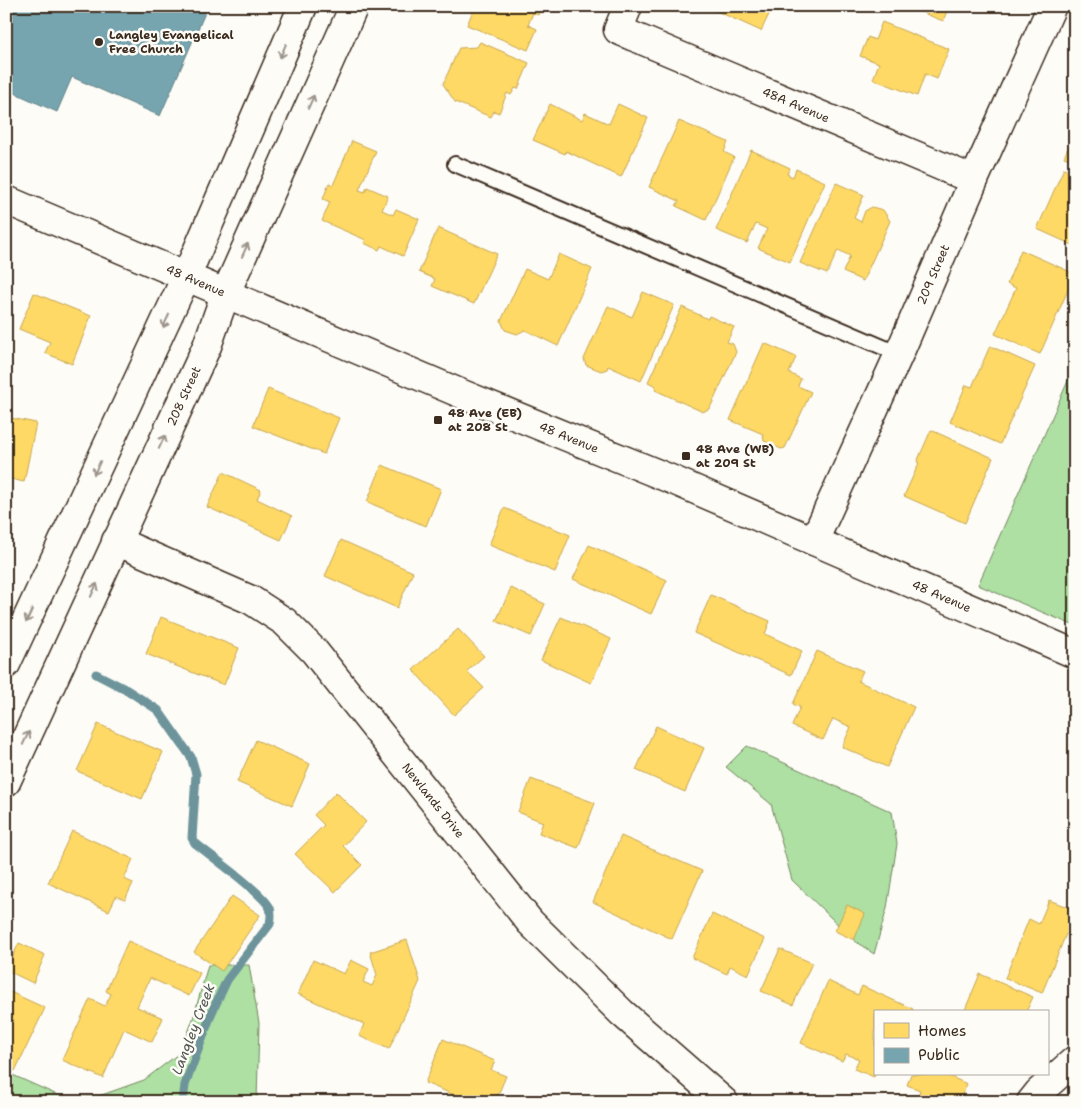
<svg xmlns="http://www.w3.org/2000/svg" width="1081" height="1108" viewBox="0 0 1081 1108" font-family="'Shantell Sans',sans-serif">
  <rect width="100%" height="100%" fill="#fdfcf7"/>
  <filter id="ink" filterUnits="userSpaceOnUse"><feTurbulence type="fractalNoise" baseFrequency=".02" numOctaves="2"/><feDisplacementMap in="SourceGraphic" scale="10" xChannelSelector="R" yChannelSelector="G"/><feConvolveMatrix kernelMatrix="1 2 1 2 8 2 1 2 1" color-interpolation-filters="sRGB"/></filter>
  <g filter="url(#ink)">
    <!-- green -->
    <path fill="#ade0a2" stroke="#748560" d="M1075 365V626L978 585Z
      M747 746 892 812 897 844 887 908 874 954 855 941 792 880 771 804 726 767Z
      M208 965H249L259 1023 257 1102H6V1072L64 1098 99 1096 144 1080 181 1052 193 1019Z"/>
    <!-- homes -->
    <path fill="#ffd966" stroke="#c4a450" d="M475 6H541L538 15 533 13 528 25 537 29 528 50 467 25Z
      M711 6H773L761 31 710 8Z
      M906 6H949L943 21Z
      M882 22 949 49 937 79 925 74 917 96 873 79 879 63 860 56 868 37 875 40Z
      M480 42 529 63 518 89 515 88 511 95 507 93 499 113 494 111 491 117 455 102 443 84 459 48 477 47Z
      M550 104 582 120 585 113 609 124 618 104 648 118 621 177 566 151 565 154 533 140Z
      M679 121 728 142 724 152 734 157 706 220 676 206 679 201 649 187Z
      M1075 132V161L1064 157Z
      M352 141 376 151 359 190 365 192 367 187 388 196 382 210 393 215 396 209 419 219 403 256 381 246 379 250 364 243 366 240 322 221 330 202 323 199 329 183 333 185Z
      M751 150 790 168 787 174 793 177 796 169 825 182 790 262 758 248 767 229 756 224 747 243 716 230Z
      M1064 168 1075 173V246L1037 229Z
      M836 183 864 195 854 218 861 222 865 211 872 207 883 210 890 221 863 281 843 272 850 256 838 250 827 274 800 263Z
      M438 228 497 254 474 304 432 286 435 279 419 272Z
      M1021 250 1075 274 1040 354 995 334 1016 288 1007 284Z
      M559 254 592 269 558 346 525 330 517 334 505 330 501 321 525 269 548 279Z
      M643 292 674 305 641 381 608 366 607 369 601 371 586 365 584 359 608 306 632 317Z
      M34 293 91 316 72 364 45 353 50 342 19 329Z
      M682 307 708 319 709 316 734 327 727 342 733 344 736 352 710 408 703 412 655 390 656 386 648 382Z
      M764 343 796 357 789 373 801 379 798 386 811 392 785 448 781 449 764 441 763 434 730 420Z
      M990 346 1035 366 1000 444 950 422 966 385 972 387Z
      M268 389 339 418 324 454 253 426Z
      M6 417 36 423 24 482 6 478Z
      M931 430 993 458 965 523 904 496 919 463 917 462Z
      M382 465 441 489 426 526 367 502Z
      M223 472 261 490 257 499 292 516 281 540 207 507Z
      M504 508 570 535 555 572 489 545Z
      M341 540 413 572 397 608 325 576Z
      M589 545 667 580 651 614 573 579Z
      M511 588 545 604 531 636 496 621Z
      M711 595 770 621 765 634 802 651 791 675 694 633Z
      M161 617 239 648 224 685 146 654Z
      M561 617 611 639 591 683 541 660Z
      M458 629 484 656 467 671 484 688 454 715 413 670Z
      M817 651 863 671 858 681 914 707 887 767 842 747 851 727 833 719 823 740 792 726 800 707 793 704Z
      M98 724 163 752 142 799 77 771Z
      M656 726 704 748 685 792 636 770Z
      M256 740 310 764 292 806 237 782Z
      M531 779 595 803 578 848 539 833 543 822 518 812Z
      M336 792 366 822 343 846 362 865 335 892 295 854 324 825 314 815Z
      M72 831 133 859 124 879 133 883 125 900 116 896 109 911 48 883Z
      M621 836 702 871 672 939 593 902Z
      M232 896 260 915 222 971 194 952Z
      M1049 900 1075 910V923L1070 936 1066 934 1042 993 1005 978 1029 919 1039 924Z
      M847 905 865 914 854 940 835 931Z
      M712 914 765 939 748 975 730 966 727 974 692 958Z
      M407 940 420 981 389 1049 359 1036 364 1024 298 994 313 960 344 974 351 960 369 969 363 982 372 986 377 975 370 952Z
      M128 941 200 973 189 996 150 978 137 1007 163 1018 152 1042 124 1029 103 1078 62 1060 90 999 105 1006 111 994 106 991Z
      M19 943 45 955 33 983 6 970Z
      M780 949 812 963 793 1005 761 991Z
      M980 974 1033 997 1026 1012H964Z
      M828 981 858 995 862 986 913 1009 912 1012H875V1074L874 1077 854 1069 859 1059 846 1054 842 1061 801 1043Z
      M6 990 45 1008 15 1071 6 1067Z
      M443 1039 495 1061 491 1070 506 1076 495 1102H471L425 1083Z
      M911 1074H944L967 1084 959 1102H916L920 1090 907 1085Z"/>
    <!-- public -->
    <path fill="#76a5af" stroke="#648084" d="M6 6H208L160 116 72 77 57 112 6 89Z"/>
    <g fill="none" stroke-linecap="round" stroke-linejoin="round">
      <!-- stream -->
      <path stroke="#6d949b" stroke-width="9" d="M96 674 127 690 158 710 191 757 196 774 192 838 195 843C211 856 263 893 270 908 272 914 271 918 270 924L227 980 212 1012 185 1085 183 1102"/>
      <defs>
        <path id="lane" d="M455 164 899 354"/>
        <g id="street">
          <path id="s1" d="M628 6 618 30 974 180"/>
          <path id="s2" d="M116 541 251 600 285 622 314 651 530 922 622 1013 724 1102"/>
          <path d="M1031 1102 1039 1092 1075 1060"/>
        </g>
        <g id="secondary">
          <path id="s3" d="M6 200 462 394 673 480 1075 654"/>
          <path id="s4" d="M814 541 899 354 974 180 1052 6"/>
          <path d="M6 664 186 277 303 6"/>
          <path id="s5" d="M6 782 207 346 225 295 354 6"/>
        </g>
      </defs>
      <!-- lane casing -->
      <use href="#lane" stroke="#3b2a1e" stroke-width="18"/>
      <!-- street casing -->
      <use href="#street" stroke="#3b2a1e" stroke-width="31"/>
      <!-- secondary casing -->
      <use href="#secondary" stroke="#3b2a1e" stroke-width="31"/>
      <!-- lane -->
      <use href="#lane" stroke="#fdfcf7" stroke-width="14"/>
      <!-- street -->
      <use href="#street" stroke="#fdfcf7" stroke-width="28"/>
      <!-- secondary -->
      <use href="#secondary" stroke="#fdfcf7" stroke-width="28"/>
    </g>
    <!-- one-way arrows -->
    <defs><path id="oneway-shaft" d="M-6 0H5M1.5-3L5.5 0L1.5 3" fill="none" stroke-width="1.6" stroke-linecap="round" stroke-linejoin="round" transform="scale(1.25)"/></defs>
    <g stroke="#9c938a">
      <use href="#oneway-shaft" transform="translate(283 51) rotate(113)"/>
      <use href="#oneway-shaft" transform="translate(311 102) rotate(-66)"/>
      <use href="#oneway-shaft" transform="translate(245 250) rotate(-66)"/>
      <use href="#oneway-shaft" transform="translate(166 321) rotate(115)"/>
      <use href="#oneway-shaft" transform="translate(162 442) rotate(-65)"/>
      <use href="#oneway-shaft" transform="translate(97 468) rotate(115)"/>
      <use href="#oneway-shaft" transform="translate(94 590) rotate(-65)"/>
      <use href="#oneway-shaft" transform="translate(29 616) rotate(115)"/>
      <use href="#oneway-shaft" transform="translate(26 738) rotate(-65)"/>
    </g>
  </g>
  <!-- markers -->
  <g fill="#3b2a1e" stroke="#fdfcf7" stroke-width="2">
    <circle cx="99" cy="42" r="5"/>
    <rect x="433" y="415" width="10" height="10" rx="2.5"/>
    <rect x="681" y="451" width="10" height="10" rx="2.5"/>
  </g>
  <g text-anchor="middle" stroke-width="5" stroke-linejoin="round" paint-order="stroke">
    <!-- poi labels -->
    <g font-size="12" font-weight="bold" fill="#3b2a1e" stroke="#fdfcf7" text-anchor="start">
      <text x="109" y="39">Langley Evangelical<tspan x="109" dy="14">Free Church</tspan></text>
      <text x="448" y="417">48 Ave (EB)<tspan x="448" dy="14">at 208 St</tspan></text>
      <text x="696" y="453">48 Ave (WB)<tspan x="696" dy="14">at 209 St</tspan></text>
    </g>
    <!-- street labels -->
    <g font-size="12" fill="#3b2a1e" stroke="#fdfcf7">
      <text dy="4" stroke="none"><textPath href="#s1" startOffset="219">48A Avenue</textPath></text>
      <text dy="4" stroke="none"><textPath href="#s4" startOffset="292">209 Street</textPath></text>
      <text dy="4" stroke="none"><textPath href="#s3" startOffset="206">48 Avenue</textPath></text>
      <text dy="4" stroke="none"><textPath href="#s5" startOffset="425">208 Street</textPath></text>
      <text dy="4" stroke="none"><textPath href="#s3" startOffset="611">48 Avenue</textPath></text>
      <text dy="4" stroke="none"><textPath href="#s3" startOffset="1016">48 Avenue</textPath></text>
      <text dy="4" stroke="none"><textPath href="#s2" startOffset="420">Newlands Drive</textPath></text>
    </g>
    <!-- water labels -->
    <g font-size="14" font-style="italic" fill="#505652" stroke="#fdfcf7">
      <text transform="translate(193 1029) rotate(-69)" y="5">Langley Creek</text>
    </g>
  </g>
  <!-- margin -->
  <rect width="1081" height="1108" fill="none" stroke="#fdfcf7" stroke-width="25"/>
  <rect x="12" y="12" width="1056" height="1083" fill="none" stroke="#3b2a1e" stroke-width="2" filter="url(#ink)"/>
  <!-- legend -->
  <rect x="874" y="1010" width="175" height="65" fill="#fdfcf7" stroke="#afa8a0"/>
  <rect x="884" y="1023" width="25" height="15" fill="#ffd966" stroke="#afa8a0"/>
  <text x="918" y="1036" font-size="15" fill="#3b2a1e">Homes</text>
  <rect x="884" y="1048" width="25" height="15" fill="#76a5af" stroke="#afa8a0"/>
  <text x="918" y="1060" font-size="15" fill="#3b2a1e">Public</text>
</svg>
